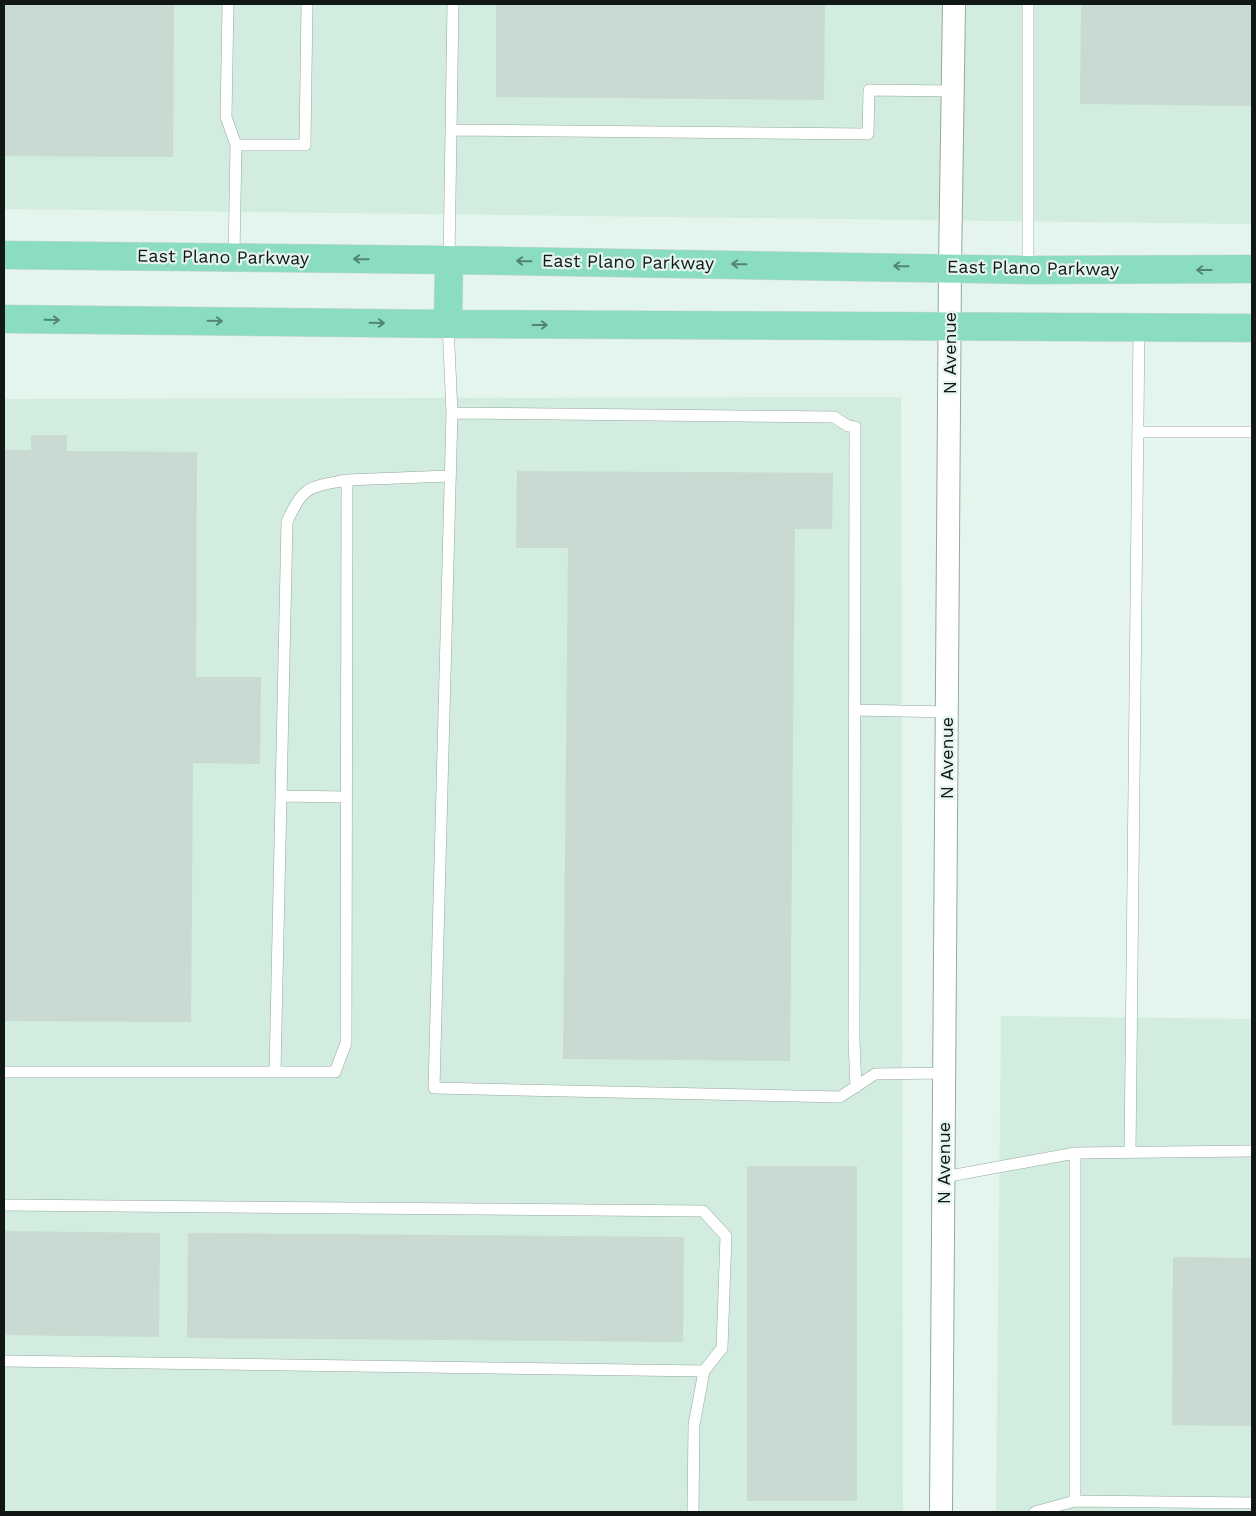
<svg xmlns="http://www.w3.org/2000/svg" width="1256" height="1516" viewBox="0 0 1256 1516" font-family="'Work Sans',sans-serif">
  <rect width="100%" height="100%" fill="#e3f5ec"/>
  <!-- built -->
  <path fill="#d2ecdf" d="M4 4H1252V224L4 209Z
    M901 397 903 1512H4V399Z
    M1001 1016 1252 1019V1512H996Z"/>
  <!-- building -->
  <path fill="#c8dad1" d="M4 4H174L173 157 4 156Z
    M496 4H825L824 100 496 97Z
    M1081 4H1252V106L1080 104Z
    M31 435H67V451L197 452 196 677H261L260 764 193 763 191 1022 4 1021V450H31Z
    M517 471 833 473 832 529H795L790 1061 563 1059 568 548H516Z
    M747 1166H857V1501H747Z
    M4 1231 160 1233 159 1337 4 1335Z
    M188 1233 684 1237 683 1342 187 1338Z
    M1173 1257 1252 1258V1426L1172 1425Z"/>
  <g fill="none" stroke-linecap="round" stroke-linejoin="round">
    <defs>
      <path id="lane" d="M228 4 226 117 236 145 234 257
        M1028 4V269
        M451 130 868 134 869 90 953 91
        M236 145H305L307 4
        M449 260 453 4
        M448 324 452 413 434 1088 840 1097 875 1074 945 1073
        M452 413 834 417 848 426 855 427 854 1041 856 1087
        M1138 432H1252
        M855 710 948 712
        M281 796 346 797
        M4 1072H335L346 1043 347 480 449 476
        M275 1072 287 522C303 485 310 487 347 480
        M1130 1153 1139 327
        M944 1177 1075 1153
        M4 1205 703 1211 726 1236 722 1348 704 1371 694 1425 693 1512
        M4 1361 704 1371
        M1075 1501V1153L1252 1151
        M1035 1512 1075 1501 1252 1503"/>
      <path id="street" d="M941 1512 950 267 954 4"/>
      <path id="primary" d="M4 255 449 260 1028 270 1252 269
        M4 319 448 324 1252 328
        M448 324 449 260"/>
    </defs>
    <!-- lane casing -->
    <use href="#lane" stroke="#96a89f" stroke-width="12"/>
    <!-- street casing -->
    <use href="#street" stroke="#96a89f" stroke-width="24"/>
    <!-- primary casing -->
    <use href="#primary" stroke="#d4d5d5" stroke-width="29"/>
    <!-- lane -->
    <use href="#lane" stroke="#fff" stroke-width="11"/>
    <!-- street -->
    <use href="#street" stroke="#fff" stroke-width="22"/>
    <!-- primary -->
    <use href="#primary" stroke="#8bddc0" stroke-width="28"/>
  </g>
  <!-- one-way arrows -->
  <defs><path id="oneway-shaft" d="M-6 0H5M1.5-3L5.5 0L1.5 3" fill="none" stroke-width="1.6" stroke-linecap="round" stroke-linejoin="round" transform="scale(1.25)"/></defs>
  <g stroke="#548473">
    <use href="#oneway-shaft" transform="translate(361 259) rotate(-179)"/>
    <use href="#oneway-shaft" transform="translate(524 261) rotate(-179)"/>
    <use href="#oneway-shaft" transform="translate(739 264) rotate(-179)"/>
    <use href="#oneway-shaft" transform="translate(901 266) rotate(-179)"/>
    <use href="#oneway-shaft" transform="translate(1204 270) rotate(180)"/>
    <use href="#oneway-shaft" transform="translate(52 320) rotate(1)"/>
    <use href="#oneway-shaft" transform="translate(215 321) rotate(1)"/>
    <use href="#oneway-shaft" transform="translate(377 323) rotate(1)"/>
    <use href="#oneway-shaft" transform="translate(540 325)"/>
  </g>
  <g text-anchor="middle" stroke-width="4.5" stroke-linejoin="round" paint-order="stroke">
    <!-- street labels -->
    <g font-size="18" fill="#111714" stroke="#e3f5ec">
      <text transform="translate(223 257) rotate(1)" y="6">East Plano Parkway</text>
      <text transform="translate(628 262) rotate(1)" y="6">East Plano Parkway</text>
      <text transform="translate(1033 268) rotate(1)" y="6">East Plano Parkway</text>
      <text transform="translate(950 353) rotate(-90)" y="6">N Avenue</text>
      <text transform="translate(947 758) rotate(-90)" y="6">N Avenue</text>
      <text transform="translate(944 1163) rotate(-90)" y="6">N Avenue</text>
    </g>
  </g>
  <!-- border -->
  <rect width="1256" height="1516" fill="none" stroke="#111714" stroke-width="10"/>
</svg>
